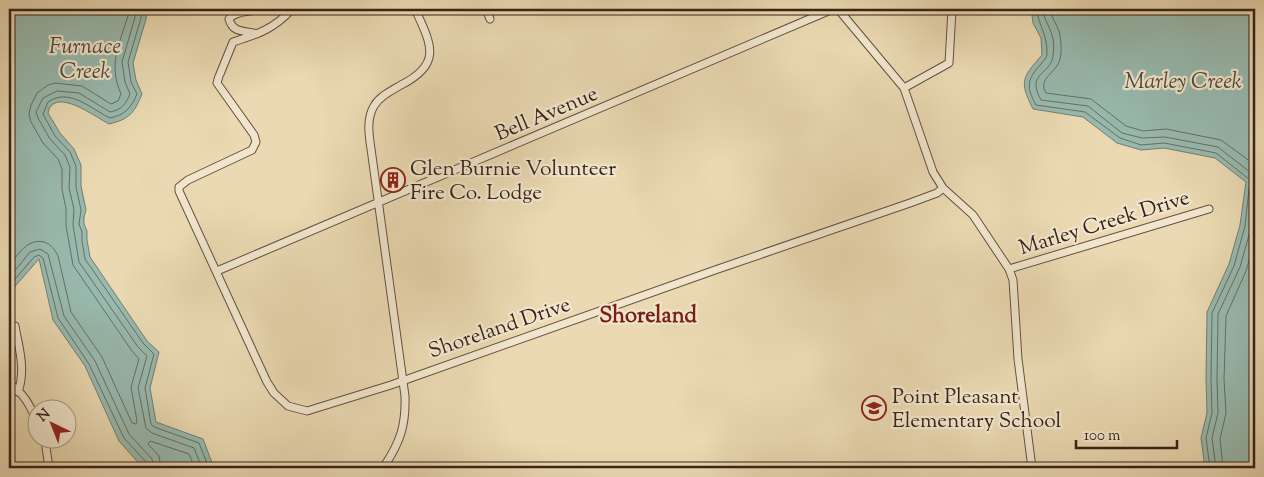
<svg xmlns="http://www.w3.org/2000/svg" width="1264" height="477" viewBox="0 0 1264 477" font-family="'Sorts Mill Goudy',serif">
  <rect width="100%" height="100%" fill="#ead9b2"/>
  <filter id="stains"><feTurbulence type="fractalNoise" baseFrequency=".004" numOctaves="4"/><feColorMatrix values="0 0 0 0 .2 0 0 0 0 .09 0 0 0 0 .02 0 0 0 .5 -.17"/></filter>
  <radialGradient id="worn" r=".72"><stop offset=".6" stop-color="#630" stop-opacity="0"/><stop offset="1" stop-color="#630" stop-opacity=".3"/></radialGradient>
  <!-- water -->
  <path fill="#98baaf" stroke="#727e73" d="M9 9H147L146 19 133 63 136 80 142 94C134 113 130 119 109 124 97 118 63 92 51 106 49 108 49 110 48 113L60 133 74 149 81 165V186L86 210 84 217V224L87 231V240L90 257 147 341 159 352 150 388 156 422 203 439 214 468H143L119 441 85 366 53 320 39 259 9 293Z
    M1031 9H1255V468H1205L1201 438 1207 413 1206 379 1207 312 1229 264 1240 225 1246 182 1215 158 1164 148 1141 150 1117 143 1083 117 1033 109C1019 81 1022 78 1042 55L1041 38 1033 23Z"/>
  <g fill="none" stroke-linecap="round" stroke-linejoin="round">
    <!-- shore -->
    <path stroke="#686e64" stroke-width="1" d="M135 9V17L122 62 125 82 130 94C126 104 121 110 110 112L79 93 57 91 43 98 36 112 38 118 50 139 65 155 70 167 69 188 74 209 73 225 79 262 138 347 147 356 138 388 146 428 152 433 194 448 202 468
      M142 9 141 18 128 62 131 82 137 94C131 108 125 115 110 118 91 109 69 87 48 102L43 114 55 136 70 152 76 166V187L81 210 79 224 82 232V241L85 259 143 343 154 354 145 388 151 424 154 427 199 443 209 468
      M1036 9C1039 25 1048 37 1047 54 1047 58 1044 60 1041 64 1027 79 1026 87 1036 105L1085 112 1120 138 1141 145 1164 143 1216 153 1250 180 1245 226 1234 266 1212 313 1211 379 1212 413 1206 438 1210 468
      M1042 9C1044 19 1049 25 1052 35 1054 40 1054 49 1053 55 1052 75 1025 72 1041 100L1088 106 1122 133 1142 138 1165 137 1218 147 1255 176
      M1050 9C1051 17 1056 23 1059 31 1061 38 1062 52 1060 59 1057 73 1037 78 1046 93L1091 99 1126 126 1143 131 1166 129 1221 140 1255 165
      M9 266C18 255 27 238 44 242 51 244 55 250 58 256L71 312 102 357 132 423 136 424 137 421 131 387 139 359 132 351 73 265 66 226V209L62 189V169L58 159 43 143 31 122 29 114 31 105 37 93 48 85 55 83 82 86 111 104 118 101 121 94C108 64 119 45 128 16V9
      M9 278 30 252 40 249 48 254 64 316 95 361 129 434 152 459 154 468
      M9 286 34 257 39 255 43 258 58 318 89 364 124 438 146 462 148 468
      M161 468 159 456 148 444 150 441 189 454 195 468
      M1216 468 1212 438 1218 413 1217 379 1218 314 1240 267 1251 228 1255 197
      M1223 468 1220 439 1226 413 1224 379 1226 316 1246 271 1255 241"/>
    <defs>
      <path id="minor" d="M486 9 490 19
        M838 9 904 88 933 172 943 188 973 215 1009 269 1013 280 1018 359 1032 468
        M257 34C245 30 233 34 229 19 237 9 266 10 280 9
        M220 74 233 42C258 34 274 29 292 9
        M219 76 217 83 254 135 256 142 252 150 188 180 179 187V191L267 382 274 393 288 406 307 411 391 385 718 269 910 203 937 193 943 188
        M904 88 949 63 952 9
        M1009 269 1209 209
        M217 271 833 9
        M15 326C19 348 26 370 18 392
        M9 384C24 392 31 408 38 423
        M45 440 49 468
        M383 468C400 443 406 426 405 396L372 156C370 140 365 121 374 106 380 96 391 91 401 85 443 64 431 44 415 9"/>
    </defs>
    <!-- minor casing -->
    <use href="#minor" stroke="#645040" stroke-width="9"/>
    <!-- minor -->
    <use href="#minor" stroke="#f1e6cd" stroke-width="7"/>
  </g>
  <!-- icons -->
  <defs>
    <symbol id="building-ring" viewBox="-11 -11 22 22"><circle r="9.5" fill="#f1e6cd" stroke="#8f2418" stroke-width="1.5"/><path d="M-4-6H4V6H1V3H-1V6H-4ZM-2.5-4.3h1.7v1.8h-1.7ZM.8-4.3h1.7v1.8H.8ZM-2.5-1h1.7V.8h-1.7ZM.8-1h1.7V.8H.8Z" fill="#8f2418"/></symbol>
    <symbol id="school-ring" viewBox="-11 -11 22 22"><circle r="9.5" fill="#f1e6cd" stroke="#8f2418" stroke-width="1.5"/><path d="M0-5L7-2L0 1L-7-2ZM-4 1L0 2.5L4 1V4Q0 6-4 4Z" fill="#8f2418"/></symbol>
  </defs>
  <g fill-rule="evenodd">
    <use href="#building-ring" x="379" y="166" width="28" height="28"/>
    <use href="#school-ring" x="860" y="394" width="28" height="28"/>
  </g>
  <g text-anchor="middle" stroke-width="4.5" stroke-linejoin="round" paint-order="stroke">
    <!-- street labels -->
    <g font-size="21" fill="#38231a" stroke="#f1e6cd">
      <text transform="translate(546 113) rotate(-23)" y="7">Bell Avenue</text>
      <text transform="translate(1104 222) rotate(-17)" y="7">Marley Creek Drive</text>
      <text transform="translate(499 327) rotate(-19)" y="7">Shoreland Drive</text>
    </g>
    <!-- poi labels -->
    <g font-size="21" fill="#38231a" stroke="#f1e6cd" text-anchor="start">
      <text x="410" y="175">Glen Burnie Volunteer<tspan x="410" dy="24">Fire Co. Lodge</tspan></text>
      <text x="892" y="403">Point Pleasant<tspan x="892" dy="24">Elementary School</tspan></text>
    </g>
    <!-- water labels -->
    <g font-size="22" font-style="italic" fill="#50493f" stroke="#f1e6cd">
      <text x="85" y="53">Furnace<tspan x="85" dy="25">Creek</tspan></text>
      <text x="1183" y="88">Marley Creek</text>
    </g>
    <!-- neighbourhood labels -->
    <g font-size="22" font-weight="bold" fill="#7a1f14" stroke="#f1e6cd">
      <text x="648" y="322">Shoreland</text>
    </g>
  </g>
  <!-- margin -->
  <rect width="1264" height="477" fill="none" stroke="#ead9b2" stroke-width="30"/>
  <rect x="10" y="10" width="1244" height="457" fill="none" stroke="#38231a" stroke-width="2.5"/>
  <rect x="15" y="15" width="1234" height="447" fill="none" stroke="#38231a"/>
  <!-- north arrow -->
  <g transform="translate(52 424) rotate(317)"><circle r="24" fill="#f1e6cd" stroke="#a79885"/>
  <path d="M0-4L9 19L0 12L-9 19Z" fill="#8f2418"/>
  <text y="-8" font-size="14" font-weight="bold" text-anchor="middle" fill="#38231a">N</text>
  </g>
  <!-- scale -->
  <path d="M1076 440v8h101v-8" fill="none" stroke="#38231a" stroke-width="2.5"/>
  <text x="1084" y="440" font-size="15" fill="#38231a" stroke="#f1e6cd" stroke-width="4" paint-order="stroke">100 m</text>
  <rect width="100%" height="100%" filter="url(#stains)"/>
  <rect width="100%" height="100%" fill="url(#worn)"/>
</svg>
